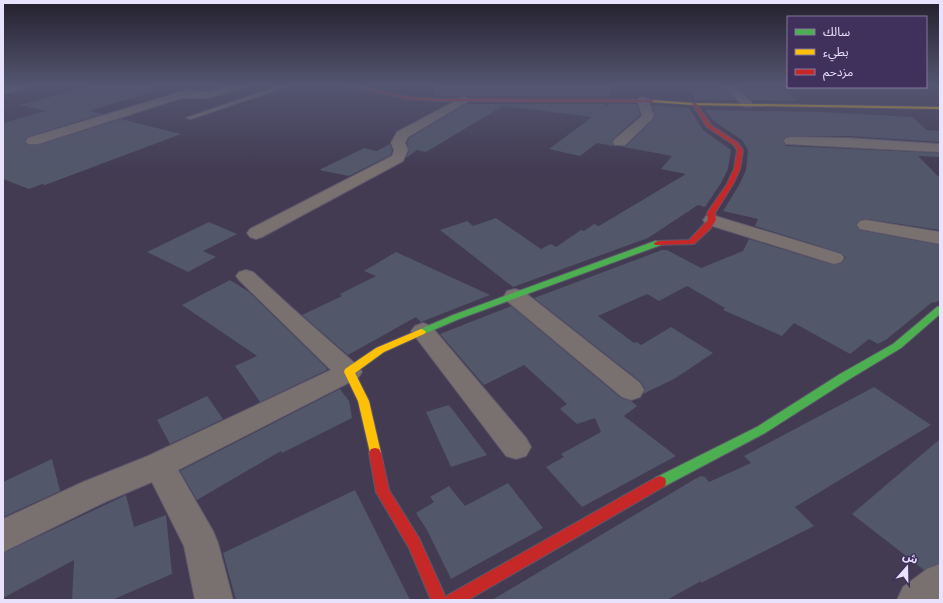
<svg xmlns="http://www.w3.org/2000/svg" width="943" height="603" viewBox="0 0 943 603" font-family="Mulish,'Noto Sans Arabic',sans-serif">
  <rect width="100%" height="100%" fill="#423b52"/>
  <!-- building -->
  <path fill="#525769" d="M92 86H151L152 92 88 111 102 114 28 137 25 140 27 145H38L121 119 181 134 45 185 42 184 29 189 3 179V123L46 111 20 105Z
    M434 86H613L609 96H440L434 95Z
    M743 88 782 89 796 101 751 100 742 91H746Z
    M689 89 726 90 735 100H695Z
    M466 104H605L604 108 609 104H637L640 115 614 138 612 141 614 146 597 143 580 156 549 149 592 117 503 106 426 152 417 150 406 158 409 151 407 143 409 138Z
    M652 105 689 108 703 130 731 150 728 169 721 183 705 207 698 205 648 238 513 287 440 230 467 221 473 226 496 218 541 249 551 244 556 247 581 230 584 231 594 224 599 226 686 174 661 169 672 156 619 146H626L653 120 655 114Z
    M705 110 821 112 912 117 927 130 940 131V142L848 136H791L786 137 783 140 786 146 940 153V157L918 156 940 178V230L866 219 860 220 856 225 860 230 940 245V301L931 303 887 339 878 344 869 339 850 354 794 323 782 336 723 310 725 308 687 286 659 301 647 294 598 316 634 343 637 342 641 345 671 327 713 353 674 379 643 394 645 389 641 382 534 298 662 250H667L701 268 743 251 749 239 834 265 841 263 846 258 841 253 755 226 758 219 723 211 739 185 746 170 748 150 742 140 715 122Z
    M390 144 392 150 391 155 349 176 319 170 364 148 377 151Z
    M209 222 237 234 203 251 216 257 188 272 147 252Z
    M396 252 490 295 421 322 416 317 348 355 302 315 342 296 340 294 376 276 364 271Z
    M230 280 249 292 327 368V370L260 402 235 366 257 356 182 305Z
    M511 306 621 398 631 401 637 406 624 416 676 456 582 507 546 467 564 457 561 454 601 432 595 418 577 424 560 409 567 404 524 365 484 385 440 334Z
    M874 387 931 425 795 507 814 526 701 583V581L667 600H492L695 479 701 476 705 477 709 482 751 463 744 456Z
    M340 389 349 401 352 418 282 453 281 451 197 500 180 471Z
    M207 396 223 419 170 444 157 420Z
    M449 405 487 455 451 467 426 412Z
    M940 439V563L924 570 852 514Z
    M52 459 60 491 3 517V482Z
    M508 483 543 528 451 579 427 530 416 513 434 502 430 497 449 486 465 506Z
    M355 490 410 600H236L223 553Z
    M126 495 134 527 166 515 172 574 112 600H72L74 560 3 598V553Z"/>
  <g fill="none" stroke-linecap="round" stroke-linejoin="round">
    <defs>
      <path id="lane" d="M279 86H289L191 119 186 118Z"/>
      <path id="street" d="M9 86H27L26 88 3 94V88Z
        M228 86H245L244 88 209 98H182L38 144H28L26 141 28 138 177 93 189 91 209 92Z
        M724 86H735L754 105 752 107H744Z
        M463 97 467 98 469 100 467 102 408 137 405 143 408 150 403 161 262 237 256 239 250 237 247 233 250 229 392 156 394 150 391 143 397 132Z
        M643 97 647 98 654 115 652 119 625 145H615L613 142 615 139 641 117 642 115 637 100 639 98Z
        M791 137 848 138 940 144V152L786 144 784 141 786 138Z
        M712 215 841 254 844 258 841 262 834 264 706 224 703 220 706 216Z
        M866 220 940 232V244L860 229 857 225 860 221Z
        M246 270 253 272 291 307 358 366 362 372 358 378 178 470 213 531 218 543 233 600H195L184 546 152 482 105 502 3 552V519L83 482 148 456 331 370 239 280 236 276 239 272Z
        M515 289 523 291 640 383 644 390 640 397 631 400 622 397 507 301 504 296 507 291Z
        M423 323 431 326 526 438 531 447 526 456 516 459 506 456 411 331 415 326Z
        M940 564V600H897L903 587 927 569Z"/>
      <path id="fast" d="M655 241H661L662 243 661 245 459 319 424 334H418L416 332 418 330 453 315Z
        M940 306V314L901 348 848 380 765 433 665 486 660 488 655 486 654 482 655 478 757 427 840 374 893 344 937 307Z"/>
      <path id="slow" d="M652 100 694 103 940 107V109L694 105 650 102V101Z
        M421 329 424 330 426 332 424 334 384 352 355 373 369 401 381 453 379 457 375 458 371 457 358 401 344 372 345 369 376 348Z"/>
      <path id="jam" d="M348 86H357L408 97 440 99 652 100 654 101 652 102 440 101 408 99Z
        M692 103H696L711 125 738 143 743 150 740 169 733 184 715 213 716 220 710 229 694 244 655 245 654 243 658 241 689 240 708 220 707 213 727 184 734 169 737 150 734 145 707 127Z
        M375 448 379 449 381 453 389 490 419 538 446 598 448 595 655 478 660 476 665 478 666 482 665 486 468 600H431L409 548 376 492 369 453 371 449Z"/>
    </defs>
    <!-- lane casing -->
    <use href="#lane" stroke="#5d576c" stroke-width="2"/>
    <!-- street casing -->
    <use href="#street" stroke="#5d576c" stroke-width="2"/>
    <!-- fast casing -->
    <use href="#fast" stroke="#5d576c" stroke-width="2"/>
    <!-- slow casing -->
    <use href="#slow" stroke="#5d576c" stroke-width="2"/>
    <!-- jam casing -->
    <use href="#jam" stroke="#5d576c" stroke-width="2"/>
    <!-- lane -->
    <use href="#lane" fill="#787170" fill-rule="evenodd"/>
    <!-- street -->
    <use href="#street" fill="#787170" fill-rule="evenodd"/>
    <!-- fast -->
    <use href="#fast" fill="#4caf50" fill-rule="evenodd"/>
    <!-- slow -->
    <use href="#slow" fill="#ffc107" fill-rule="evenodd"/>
    <!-- jam -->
    <use href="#jam" fill="#c62828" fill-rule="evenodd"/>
  </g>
  <!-- sky -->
  <linearGradient id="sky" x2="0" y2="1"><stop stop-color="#24202d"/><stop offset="0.5" stop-color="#545571"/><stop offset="1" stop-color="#545571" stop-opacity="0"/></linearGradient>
  <rect width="943" height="171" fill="url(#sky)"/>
  <!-- border -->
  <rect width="943" height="603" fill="none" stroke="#e8e2fd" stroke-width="8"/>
  <!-- legend -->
  <rect x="787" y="16" width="140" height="72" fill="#3f315c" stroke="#83789c"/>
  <rect x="795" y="29" width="20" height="6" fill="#4caf50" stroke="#83789c"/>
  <text x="823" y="36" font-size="12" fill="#e8e2fd">سالك</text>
  <rect x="795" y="49" width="20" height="6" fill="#ffc107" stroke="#83789c"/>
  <text x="823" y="56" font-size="12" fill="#e8e2fd">بطيء</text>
  <rect x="795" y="69" width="20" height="6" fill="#c62828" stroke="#83789c"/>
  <text x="823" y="76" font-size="12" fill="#e8e2fd">مزدحم</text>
  <!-- north arrow -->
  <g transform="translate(907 567) rotate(20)" stroke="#3f315c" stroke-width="3" paint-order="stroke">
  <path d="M0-3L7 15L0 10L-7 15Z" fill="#e8e2fd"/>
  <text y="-6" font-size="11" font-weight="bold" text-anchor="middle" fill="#e8e2fd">ش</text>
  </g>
</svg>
